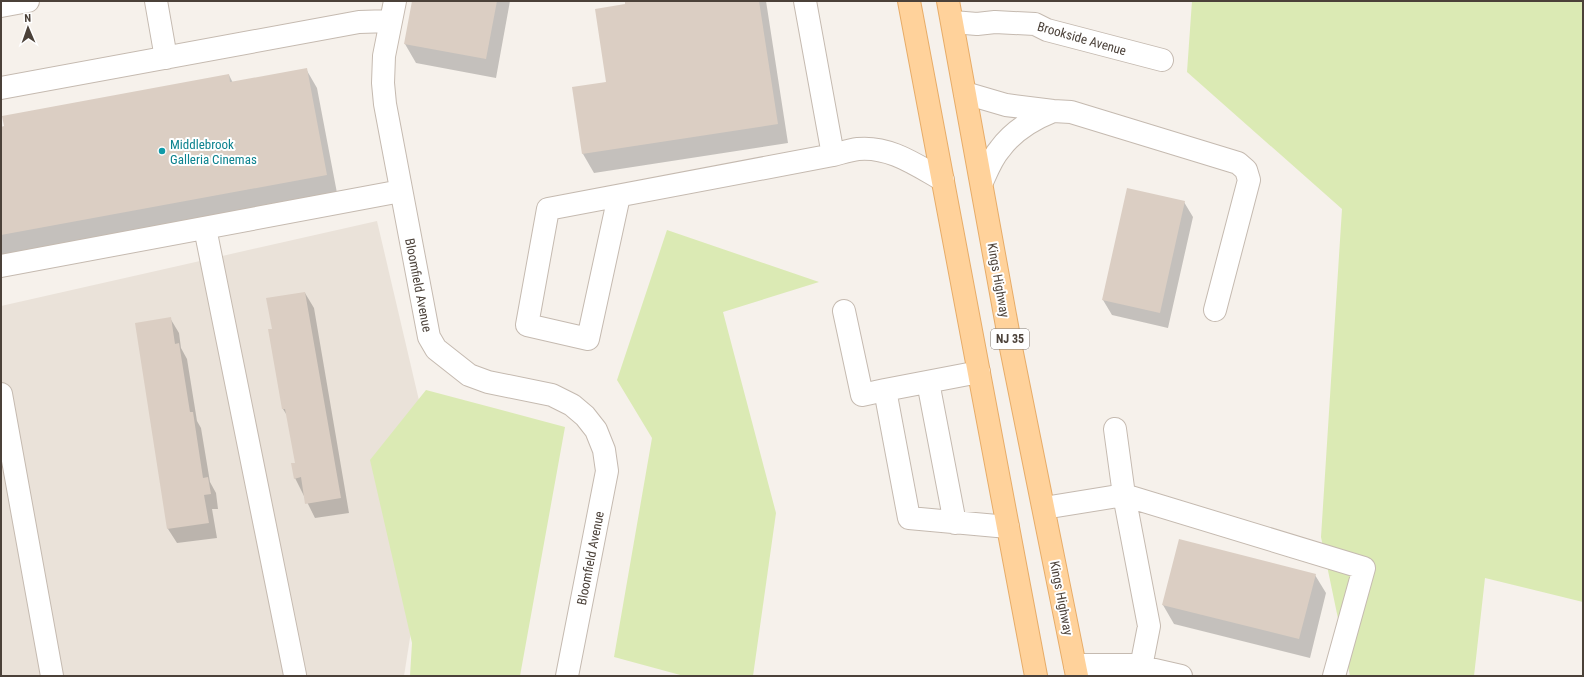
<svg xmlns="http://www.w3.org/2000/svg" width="1584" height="677" viewBox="0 0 1584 677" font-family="'Roboto Condensed',sans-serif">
  <rect width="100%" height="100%" fill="#f6f1eb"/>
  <!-- residential -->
  <path fill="#eae2d9" d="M377 221 436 473 404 676H1V306Z"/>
  <!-- green -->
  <path fill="#dbeab4" d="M1192 1H1583V602L1485 578 1474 676H1350L1321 537 1342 209 1187 72Z
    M667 230 819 282 723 312 776 513 753 676H684L614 657 652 438 617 380Z
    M426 390 565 427 520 676H410L412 643 370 460Z"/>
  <!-- shadow -->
  <path fill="#0003" d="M413 1H510L496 78 416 63 405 44Z
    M626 1H766L788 143 594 173 583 154 573 88 608 83 627 5Z
    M306 69 317 88 337 193 1 256V128L229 75 233 83Z
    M1184 202 1193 217 1168 328 1112 315 1103 300Z
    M305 293 314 308 349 513 315 518 295 478 296 463 288 417 283 409 269 330H273Z
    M170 318 179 333 181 348 187 359 197 421 201 428 210 482 216 493 218 509H212L217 538 177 543 168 529Z
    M1315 575 1326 593 1310 658 1174 624 1163 605Z"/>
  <!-- building -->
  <path fill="#dbcec3" d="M412 1H497L486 59 404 44Z
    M625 1H759L778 124 582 154 572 87 606 82 595 9 625 4Z
    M307 68 327 175 1 235V127L4 126 2 116 229 74 230 82Z
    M1127 188 1185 201 1160 313 1102 300Z
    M305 292 341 498 305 504 301 477 294 479 291 463H295L285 409H282L268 329H272L266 298Z
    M171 317 175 344 179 343 190 412H193L203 478 208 477 211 494 204 495 209 523 167 529 135 323Z
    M1179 539 1316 574 1299 639 1162 605Z"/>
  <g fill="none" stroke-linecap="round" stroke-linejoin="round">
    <defs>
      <path id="minor" d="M156 1 166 58
        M395 1 384 56 383 83 385 104 429 337 436 349 469 375 488 382 552 395 572 405 585 416 596 430 604 450 607 471 567 676
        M1 6 28 1
        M953 22 977 24 995 22 1035 24 1047 30 1162 60
        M1 88 359 22 391 21
        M965 93 1006 105 1053 111 1071 112 1238 163 1246 170 1249 180 1215 310
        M833 155C841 153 850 150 858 149 890 146 916 165 943 180
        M982 182C987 171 992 158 1000 149 1013 131 1033 119 1053 111
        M619 196 588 339 527 325 548 209 833 155 805 1
        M205 228 295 675
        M1 266 401 191
        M844 311 862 395 885 390
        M979 372 885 390 909 518 1008 527
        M928 382 955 523
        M1 394 52 676
        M1115 429 1124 495 1364 568 1334 676
        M1044 508 1124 495 1149 626 1141 667
        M1075 665H1133L1181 676"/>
      <path id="major" d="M909 1 1036 676
        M948 1 1011 348 1077 676"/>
    </defs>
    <!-- minor casing -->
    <use href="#minor" stroke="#c5bab0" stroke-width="24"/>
    <!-- major casing -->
    <use href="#major" stroke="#e7ac68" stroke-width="24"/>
    <!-- minor -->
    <use href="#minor" stroke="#fff" stroke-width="22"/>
    <!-- major -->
    <use href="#major" stroke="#ffd29b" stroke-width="22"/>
  </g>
  <!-- markers -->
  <circle fill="#0f9aa8" stroke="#fff" stroke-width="1.5" cx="162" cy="151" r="4"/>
  <g text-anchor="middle" stroke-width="4" stroke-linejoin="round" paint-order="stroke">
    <!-- shield labels -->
    <rect fill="#fff" stroke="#817a74" stroke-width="1" x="991" y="329" width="38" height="20" rx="3"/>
    <g font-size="12" font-weight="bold" fill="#4b4139">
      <text x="1010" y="343">NJ 35</text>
    </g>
    <!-- street labels -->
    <g font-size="13" fill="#4b4139" stroke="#fff">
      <text transform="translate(1082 38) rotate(16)" y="5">Brookside Avenue</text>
      <text transform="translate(999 280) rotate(80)" y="5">Kings Highway</text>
      <text transform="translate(419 285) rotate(79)" y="5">Bloomfield Avenue</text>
      <text transform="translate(590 558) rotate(-79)" y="5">Bloomfield Avenue</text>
      <text transform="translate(1062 598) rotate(79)" y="5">Kings Highway</text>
    </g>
    <!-- culture labels -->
    <g font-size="13" fill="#0d838f" stroke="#fff" text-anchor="start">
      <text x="170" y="149">Middlebrook<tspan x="170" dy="15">Galleria Cinemas</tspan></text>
    </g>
  </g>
  <!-- border -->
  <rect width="1584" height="677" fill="none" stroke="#4b4139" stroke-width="4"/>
  <!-- north arrow -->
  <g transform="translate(28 28) rotate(358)" stroke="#ffffff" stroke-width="3" paint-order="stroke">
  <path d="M0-3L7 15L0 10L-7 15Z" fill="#4b4139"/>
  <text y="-6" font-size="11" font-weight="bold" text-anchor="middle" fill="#4b4139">N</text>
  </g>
</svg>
